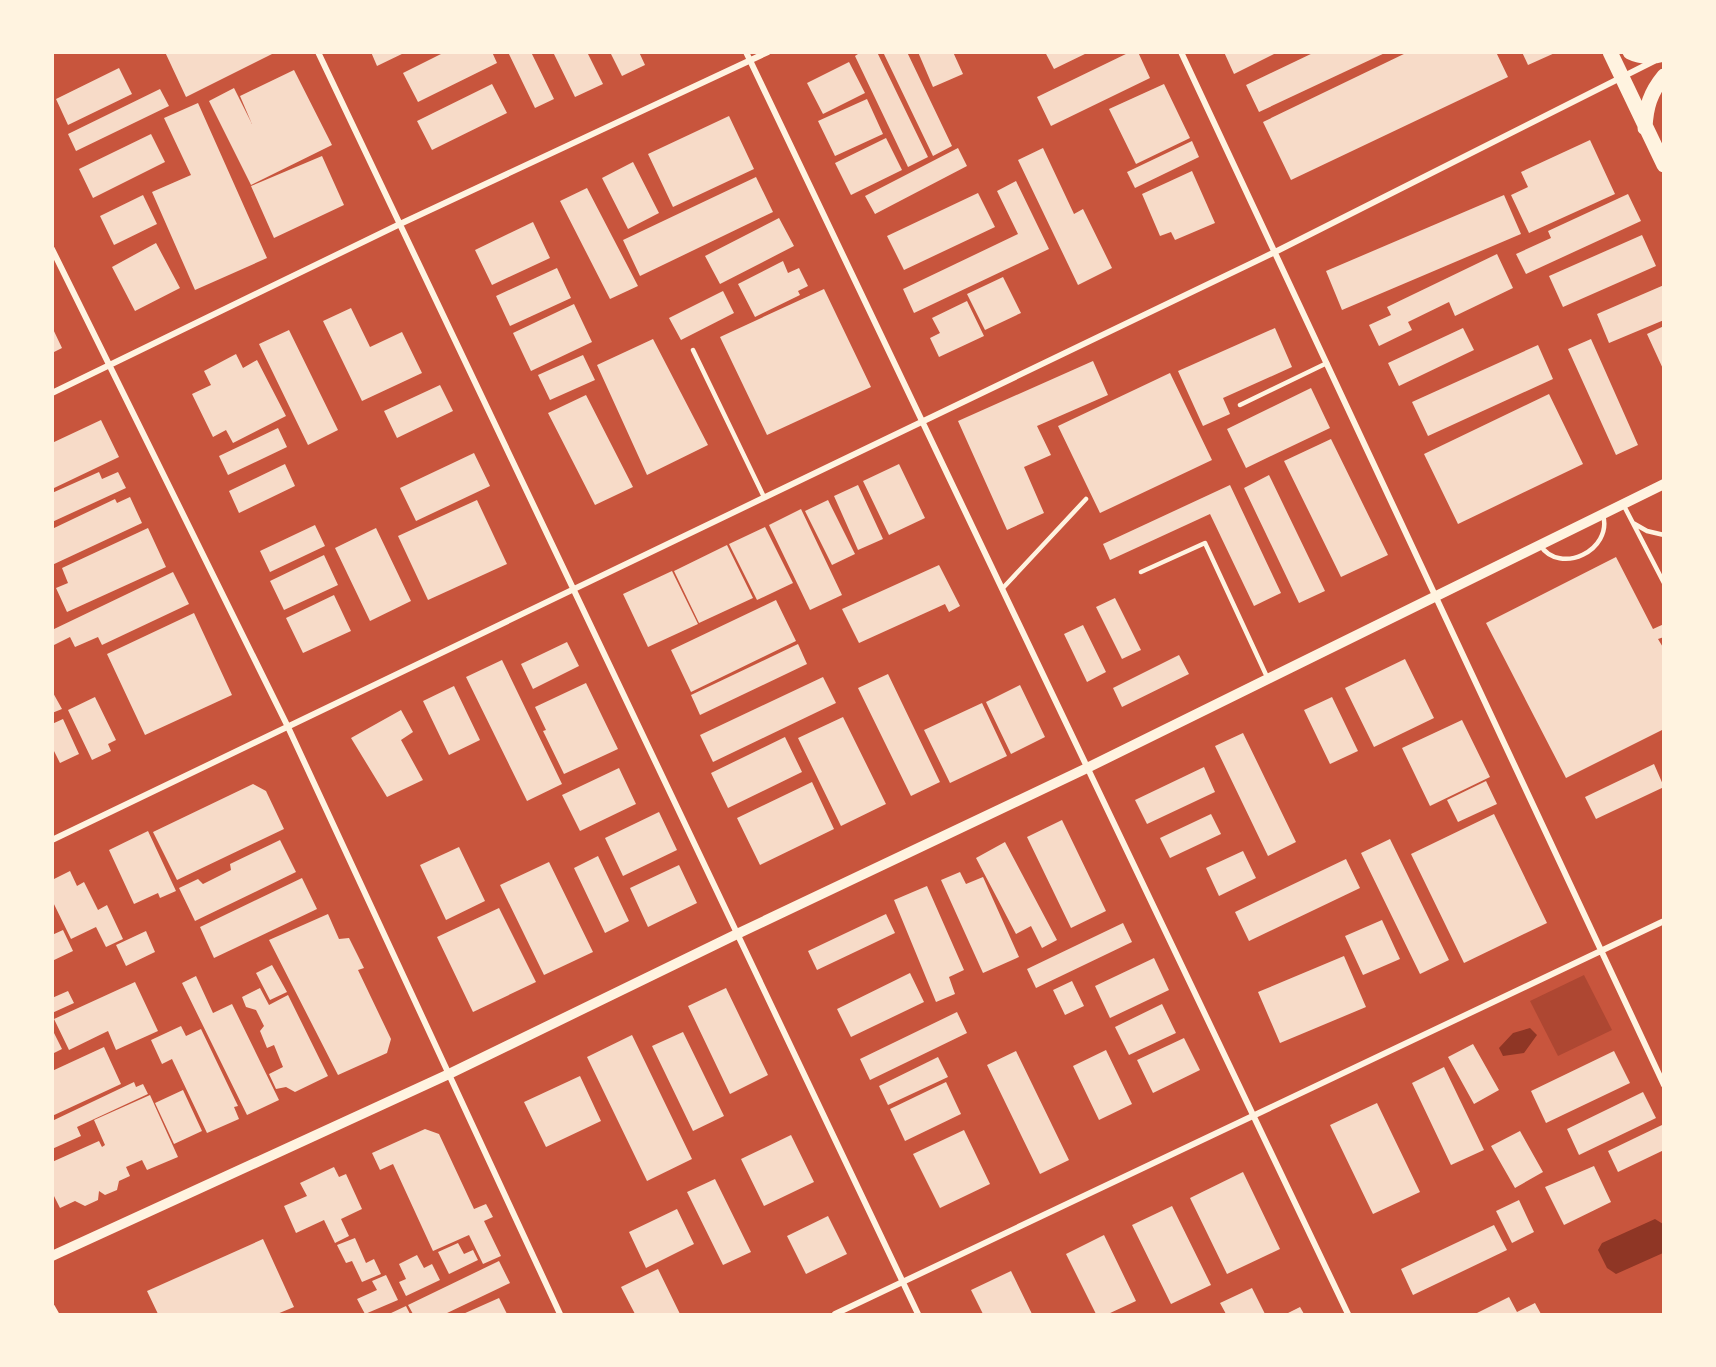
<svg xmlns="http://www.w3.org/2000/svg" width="1716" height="1367" viewBox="0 0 1716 1367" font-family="'Public Sans',sans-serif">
  <rect width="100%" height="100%" fill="#c8553d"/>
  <!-- green -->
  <path fill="#ae4732" d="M1584 975 1612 1030 1558 1056 1530 1001Z"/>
  <!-- water -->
  <path fill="#8f3625" d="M1530 1028 1537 1035 1524 1053 1503 1056 1499 1048 1513 1033Z
    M1655 1219 1663 1224V1253L1616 1274 1607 1268 1598 1250 1602 1243Z"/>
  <!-- building -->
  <path fill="#f7dbc8" d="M165 52H276L186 97Z
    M371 52H406L377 66Z
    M445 52H492L497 63 418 102 403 73Z
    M508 52H531L554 99 535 108Z
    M553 52H587L603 84 575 97Z
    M610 52H639L645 65 622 76Z
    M861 52H877L928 157 908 167 855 56Z
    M883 52H907L952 146 933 156Z
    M918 52H953L963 74 933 87Z
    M1045 52H1089L1054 69Z
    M1130 52H1138L1150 78 1051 126 1037 97Z
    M1224 52H1278L1234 74Z
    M1315 52H1387L1259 112 1246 85Z
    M1408 52H1496L1508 77 1291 180 1263 122Z
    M1522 52H1557L1528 65Z
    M849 62 865 93 823 114 807 83Z
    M119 68 132 94 68 125 56 99Z
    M294 70 332 145 251 185 209 101 234 88 252 124 240 96Z
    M492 84 507 113 432 150 417 121Z
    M1164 84 1190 138 1136 164 1109 109Z
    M160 89 169 106 76 151 68 134Z
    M867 99 883 134 835 156 818 121Z
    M198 103 267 258 195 290 152 192 191 175 164 118Z
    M729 116 754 169 673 207 648 154Z
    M151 134 165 162 93 198 79 169Z
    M886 138 902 170 851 195 835 163Z
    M1590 140 1615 194 1529 233 1511 195 1528 187 1521 172Z
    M1192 141 1199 157 1135 188 1127 172Z
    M958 148 967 166 875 214 865 196Z
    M1043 148 1074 214 1083 209 1112 268 1078 285 1018 160Z
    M322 156 344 205 274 238 251 186Z
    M633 162 659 213 628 229 602 178Z
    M1192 171 1215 223 1175 240 1171 232 1160 236 1142 194Z
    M756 177 773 212 640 276 623 240Z
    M1016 181 1049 249 914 313 903 289 1018 234 997 191Z
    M587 188 638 286 610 299 560 201Z
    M978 193 995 227 904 270 887 236Z
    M1628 194 1641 221 1526 274 1516 254 1551 238 1548 231Z
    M143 195 157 224 114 245 100 216Z
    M1504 195 1521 234 1342 310 1326 271Z
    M779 218 794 246 720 284 705 256Z
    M533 222 550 258 492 285 475 250Z
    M1642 235 1656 266 1563 307 1549 276Z
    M156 243 180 288 135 311 112 267Z
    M1497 254 1513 288 1455 316 1449 302 1408 322 1412 330 1379 346 1369 325 1391 315 1387 307Z
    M783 261 788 273 799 268 808 286 798 291 800 295 755 317 738 284Z
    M557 268 571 298 510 326 496 296Z
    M1003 277 1021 313 985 330 967 294Z
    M1664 285V320L1609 343 1597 314Z
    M824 289 871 387 767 435 720 337Z
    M723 291 734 313 681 340 669 318Z
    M967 301 984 336 939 357 930 338 940 333 932 318Z
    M574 304 592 342 531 371 513 333Z
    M351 308 370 347 402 332 422 373 362 401 323 321Z
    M1664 326V371L1647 334Z
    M52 327 62 348 52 353Z
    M1275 328 1292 367 1223 398 1230 414 1203 426 1178 371Z
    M1463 328 1474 350 1399 386 1388 363Z
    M289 330 338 430 308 445 259 344Z
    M653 339 708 445 647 475 597 365Z
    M1591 339 1638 445 1616 455 1568 349Z
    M1538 345 1553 379 1428 436 1412 402Z
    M236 354 243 368 257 360 286 416 233 443 226 430 213 437 192 394 211 385 204 371Z
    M583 355 595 380 550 400 538 375Z
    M1093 361 1108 395 1037 426 1051 455 1024 467 1044 513 1007 530 958 421Z
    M1170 373 1212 460 1100 513 1058 426Z
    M440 385 453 411 397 438 384 411Z
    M1311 388 1330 428 1246 468 1227 429Z
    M1549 394 1583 464 1458 524 1424 454Z
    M586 395 633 487 595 505 548 413Z
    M101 420 119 457 52 489V443Z
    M278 428 287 447 228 475 219 456Z
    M1331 439 1388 555 1341 577 1284 461Z
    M474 453 490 486 416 521 400 488Z
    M285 464 295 486 239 513 229 491Z
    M899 464 925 518 889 535 863 481Z
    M99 472 102 479 118 472 126 488 52 522V493Z
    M1269 475 1325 591 1299 603 1244 488Z
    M858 485 883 539 858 550 834 496Z
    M1230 485 1281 593 1254 606 1210 514 1110 560 1103 544Z
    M130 497 142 523 52 565V529L115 499 117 503Z
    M477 500 507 564 428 600 398 536Z
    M828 500 855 554 832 565 805 511Z
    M801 509 842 595 810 610 769 525Z
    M315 525 325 546 270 572 260 551Z
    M765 527 793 583 757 600 729 544Z
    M148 528 166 567 67 612 56 588 68 583 62 568Z
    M376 528 411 601 370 621 335 548Z
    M727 545 753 598 699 623 674 571Z
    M324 555 338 585 284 610 270 581Z
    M1616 557 1653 629 1664 624V637L1658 639 1664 649V729L1566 778 1486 623Z
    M939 565 960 606 949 612 945 604 859 643 842 609Z
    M672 571 698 624 648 647 623 594Z
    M173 572 189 604 102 645 98 637 75 647 70 637 54 645 52 630Z
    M334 595 351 631 303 653 286 618Z
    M1115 598 1141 650 1122 659 1096 607Z
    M776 600 796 641 691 692 671 650Z
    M194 613 232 695 145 735 107 654Z
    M1083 625 1106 672 1087 682 1064 634Z
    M567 642 579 666 533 689 521 664Z
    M798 644 807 664 700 715 691 695Z
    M1179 655 1189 674 1122 707 1113 688Z
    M1405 659 1434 718 1374 747 1345 688Z
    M502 660 562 784 527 801 466 677Z
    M888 674 940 782 911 796 858 688Z
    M823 677 836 703 713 762 700 735Z
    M586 683 618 749 564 774 543 731 546 730 535 707Z
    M1020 685 1045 737 1011 754 986 702Z
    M454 686 480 740 449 755 423 701Z
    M52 691 62 709 52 713Z
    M95 697 116 740 108 744 111 751 92 760 68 710Z
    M1332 697 1358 751 1330 764 1304 710Z
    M982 703 1007 756 950 783 924 730Z
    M401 710 413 732 401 740 423 780 387 797 351 738Z
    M843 717 886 804 841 826 798 738Z
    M63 719 79 754 60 763 52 747V724Z
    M1462 720 1490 777 1430 806 1402 748Z
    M1243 733 1296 842 1268 856 1215 746Z
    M785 737 802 772 728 808 711 773Z
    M1654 764 1664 787 1596 819 1585 797Z
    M1204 767 1215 792 1147 824 1135 800Z
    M619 768 636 804 580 831 562 795Z
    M1486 781 1497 804 1458 822 1447 800Z
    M812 782 834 829 760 865 737 818Z
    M253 784 266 791 284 829 177 880 153 832Z
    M659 812 677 850 623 876 605 838Z
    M1211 814 1221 834 1170 858 1160 838Z
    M1494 814 1547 923 1464 963 1411 854Z
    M1062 820 1106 911 1071 928 1027 837Z
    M148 831 176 891 160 898 158 893 134 904 109 850Z
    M1390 839 1449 960 1420 974 1361 853Z
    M280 840 296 872 195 921 179 888 198 879 203 884 231 870 230 864Z
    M1005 842 1057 940 1042 948 1031 926 1016 934 976 858Z
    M459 847 485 901 446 920 420 865Z
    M1243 851 1256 878 1219 896 1206 868Z
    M598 856 629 921 605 933 574 868Z
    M1346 859 1360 888 1249 941 1235 912Z
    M549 862 593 952 544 975 500 885Z
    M679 865 697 903 648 927 630 888Z
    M70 871 77 886 84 882 98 910 107 905 123 939 106 947 96 927 71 939 52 900V880Z
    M960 872 966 884 983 877 1019 957 983 973 941 880Z
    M302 878 317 909 214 958 200 927Z
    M927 886 964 970 949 977 955 994 936 1002 894 900Z
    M499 908 536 982 473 1012 437 937Z
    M328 914 339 939 349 938 364 968 358 970 391 1039 387 1053 338 1075 269 940Z
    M886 914 895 933 817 970 808 951Z
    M1382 920 1400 959 1363 975 1345 936Z
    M1123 923 1132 942 1036 988 1027 969Z
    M63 930 73 951 52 961V935Z
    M146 931 155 952 126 966 116 945Z
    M1344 956 1366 1007 1280 1043 1258 992Z
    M1154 958 1169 990 1110 1018 1095 986Z
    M272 965 287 992 270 1000 256 973Z
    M910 973 924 1002 851 1037 837 1009Z
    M196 976 213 1013 232 1004 279 1100 247 1115 182 983Z
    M1072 981 1084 1006 1065 1015 1053 990Z
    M135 982 158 1031 116 1050 108 1031 69 1050 54 1019Z
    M260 988 269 1005 288 995 328 1076 295 1092 286 1087 276 1089 269 1074 283 1067 274 1045 267 1048 260 1031 264 1026 256 1010 246 1007 242 997Z
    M726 988 768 1075 730 1094 688 1006Z
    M68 991 74 1003 52 1013V998Z
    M1162 1004 1176 1033 1129 1055 1115 1027Z
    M957 1012 967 1033 870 1080 860 1059Z
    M181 1026 186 1036 201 1029 238 1106 234 1107 239 1119 207 1133 172 1059 162 1064 151 1040Z
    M52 1029 62 1049 52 1054Z
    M683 1032 724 1116 693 1131 652 1046Z
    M632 1035 692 1159 647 1181 587 1057Z
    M1184 1038 1200 1070 1153 1093 1137 1060Z
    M1473 1044 1499 1090 1474 1104 1448 1057Z
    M104 1047 121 1084 52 1116V1071Z
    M1106 1050 1132 1104 1099 1120 1073 1066Z
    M1016 1051 1069 1160 1040 1174 987 1065Z
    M1614 1051 1630 1083 1546 1123 1531 1091Z
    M938 1057 948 1077 888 1105 879 1086Z
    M1444 1067 1484 1150 1451 1165 1412 1083Z
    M580 1076 601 1121 546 1147 524 1102Z
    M134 1082 136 1087 143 1084 148 1094 77 1127 81 1136 52 1149V1121Z
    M946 1082 961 1114 905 1141 890 1109Z
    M183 1090 202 1131 174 1144 155 1103Z
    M1643 1092 1656 1118 1579 1155 1567 1129Z
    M150 1095 178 1157 147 1170 142 1160 126 1167 130 1176 119 1181 117 1190 105 1195 99 1191 98 1200 85 1206 75 1201 60 1208 52 1192V1162L99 1141 102 1147 105 1145 94 1120Z
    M1377 1103 1420 1192 1373 1214 1330 1125Z
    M1662 1125 1664 1150 1618 1172 1608 1151Z
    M425 1129 439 1134 474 1209 486 1204 493 1217 484 1221 501 1256 483 1264 469 1235 433 1251 393 1164 380 1170 372 1153Z
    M964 1130 990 1184 940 1208 913 1154Z
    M1520 1131 1543 1172 1515 1188 1491 1146Z
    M791 1135 814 1182 764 1206 741 1159Z
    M1594 1166 1611 1202 1564 1225 1545 1187Z
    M334 1167 339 1177 346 1174 362 1209 341 1219 349 1236 335 1243 324 1220 296 1233 284 1206 307 1196 300 1183Z
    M1243 1172 1280 1249 1227 1274 1190 1198Z
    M715 1179 751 1252 723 1265 687 1192Z
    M1519 1200 1534 1232 1512 1243 1496 1211Z
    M1172 1206 1211 1285 1171 1304 1132 1225Z
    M677 1209 694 1244 646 1268 629 1232Z
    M828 1216 847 1254 806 1274 787 1236Z
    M1494 1225 1507 1250 1413 1295 1401 1269Z
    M1104 1235 1136 1301 1108 1314H1096L1066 1254Z
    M355 1238 366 1263 374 1259 381 1274 362 1282 352 1261 346 1263 337 1245Z
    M263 1239 294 1307 277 1314H158L147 1291Z
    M458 1243 464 1254 473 1250 478 1260 449 1274 438 1252Z
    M417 1255 424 1268 432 1264 440 1280 406 1296 399 1282 406 1279 399 1264Z
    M499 1261 510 1283 445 1314H413L408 1305Z
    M658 1269 680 1314H635L621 1287Z
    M1011 1271 1032 1314H983L971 1290Z
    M386 1275 398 1300 365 1314 357 1299 377 1290 372 1281Z
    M1252 1288 1265 1314H1226L1220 1303Z
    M1509 1297 1517 1312 1535 1303 1541 1314H1475Z
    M499 1298 507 1314H463Z
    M406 1306 410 1314H389Z
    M1300 1307 1304 1314H1286Z"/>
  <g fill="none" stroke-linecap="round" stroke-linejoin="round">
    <!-- service -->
    <path stroke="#fff3e0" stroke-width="4.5" d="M693 350 764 497
      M1240 405 1327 363
      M1623 504 1664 583
      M1633 523 1647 531 1664 535
      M1540 545C1560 576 1613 550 1603 515
      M1141 572 1205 543 1268 679
      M1002 589 1086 499"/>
    <!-- minor -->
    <path stroke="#fff3e0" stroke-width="6" d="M318 52 918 1314
      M746 52 1348 1314
      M1181 52 1664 1085
      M52 249 288 727 560 1314
      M52 393 400 224 768 52
      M52 840 1275 252 1654 61
      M52 1307 56 1314
      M835 1314 1664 921"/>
    <!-- tertiary -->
    <path stroke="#fff3e0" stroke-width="10" d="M52 1256 449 1074 737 934 1087 768 1664 484"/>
    <!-- primary -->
    <path stroke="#fff3e0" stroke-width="15" d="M1610 52 1664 165
      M1630 52C1640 57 1653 57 1664 54
      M1645 128C1646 107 1650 93 1664 76"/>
  </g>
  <!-- border -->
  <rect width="1716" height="1367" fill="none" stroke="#fff3e0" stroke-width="108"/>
</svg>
